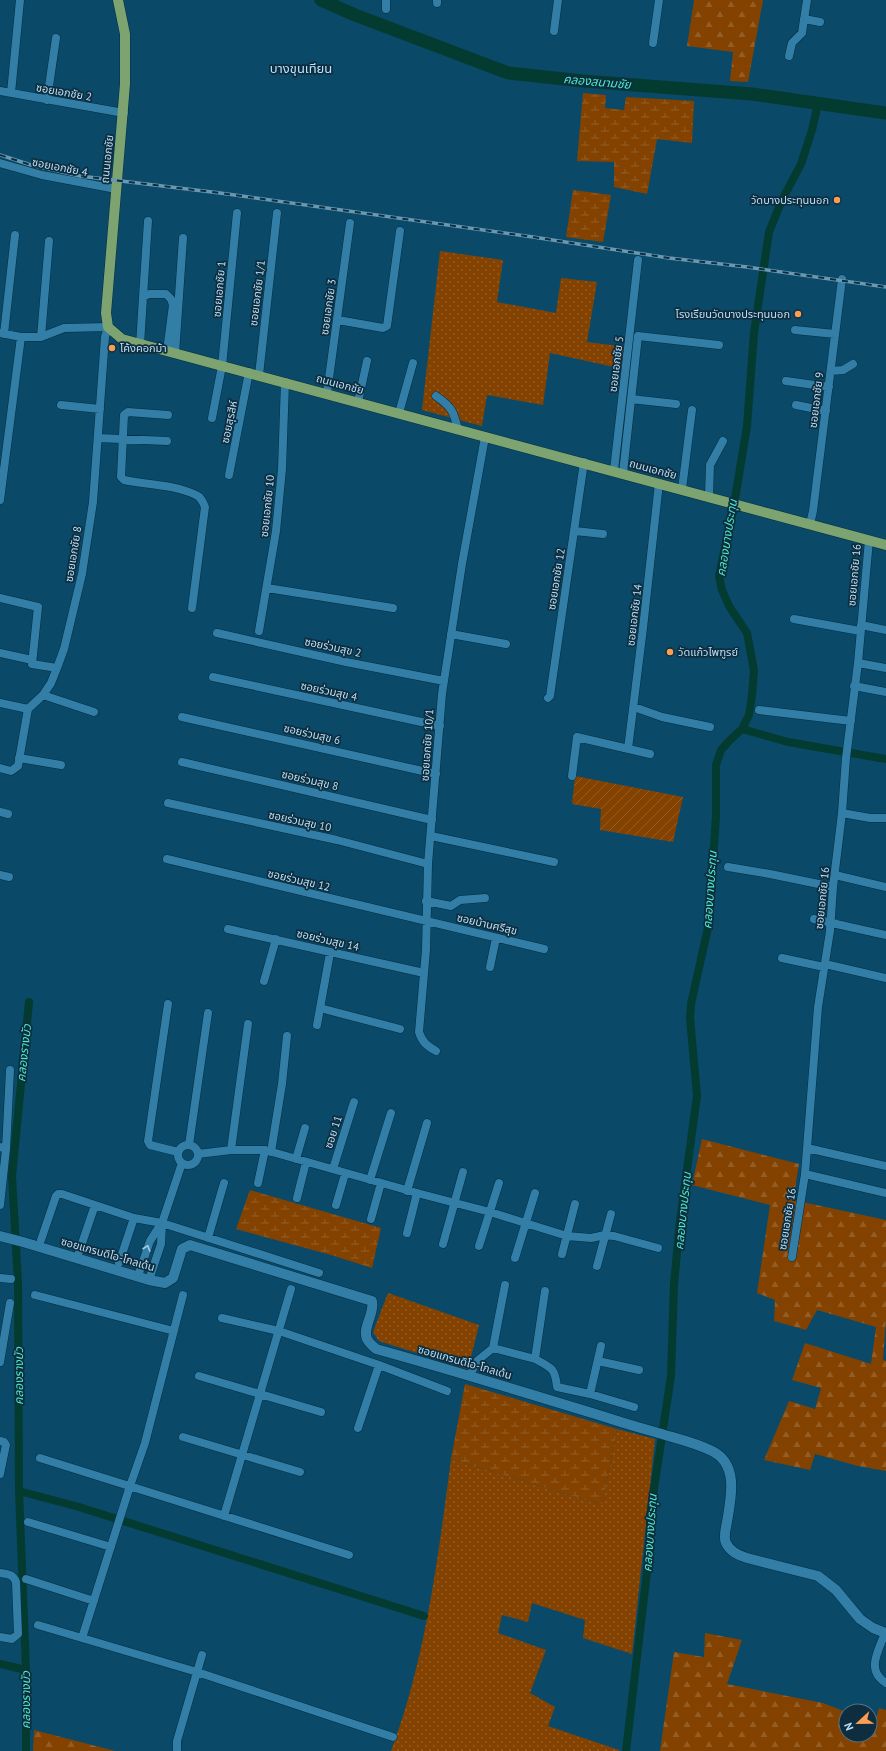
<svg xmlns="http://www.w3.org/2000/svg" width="886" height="1751" viewBox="0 0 886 1751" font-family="'PT Sans','Noto Sans Thai',sans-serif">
  <defs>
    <pattern id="grass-dots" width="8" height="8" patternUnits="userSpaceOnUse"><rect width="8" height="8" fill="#844200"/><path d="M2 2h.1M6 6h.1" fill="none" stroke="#935d26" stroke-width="1.8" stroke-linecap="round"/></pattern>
    <pattern id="forest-firs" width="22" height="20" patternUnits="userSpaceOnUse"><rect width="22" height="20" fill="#844200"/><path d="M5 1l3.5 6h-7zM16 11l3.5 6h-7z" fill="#935d26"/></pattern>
    <pattern id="wetland-marsh" width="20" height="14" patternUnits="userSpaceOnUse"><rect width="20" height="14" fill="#844200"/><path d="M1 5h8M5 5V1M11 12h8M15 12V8" fill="none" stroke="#935d26"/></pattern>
    <pattern id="garden-furrows" width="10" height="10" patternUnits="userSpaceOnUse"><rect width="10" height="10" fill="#844200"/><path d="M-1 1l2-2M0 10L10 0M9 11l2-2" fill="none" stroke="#935d26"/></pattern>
  </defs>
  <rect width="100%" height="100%" fill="#0a4967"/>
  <!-- grass -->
  <path fill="url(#grass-dots)" d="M440 251 503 260 497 302 556 313 561 278 597 282 587 342 627 347 623 369 550 353 543 405 487 395 482 426 422 410Z
    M388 1293 479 1325 468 1369 379 1341 373 1332Z
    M617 1429 655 1439 632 1654 583 1638 585 1620 532 1603 528 1622 502 1615 498 1633 546 1650 530 1693 555 1707 548 1726 619 1750V1751H391C426 1658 438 1557 451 1459L602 1505Z"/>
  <!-- forest -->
  <path fill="url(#forest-firs)" d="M694 0H763L748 82 730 81 733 52 687 46Z
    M702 1139 799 1164 793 1200 886 1220V1319L883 1360 886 1361V1471L858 1466 815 1454 810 1470 764 1460 789 1401 815 1409 821 1388 792 1380 805 1343 871 1364 876 1327 817 1310 806 1330 774 1321 775 1300 757 1293 770 1205 692 1185Z
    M705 1633 742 1640 727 1684 823 1703 846 1712V1735H870V1721L875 1722 879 1708 886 1710V1751H660L674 1652 704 1657Z
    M34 1730 115 1751H33Z"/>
  <!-- wetland -->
  <path fill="url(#wetland-marsh)" d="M583 93 606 95 605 108 624 110 626 97 694 101 692 143 657 139 647 194 614 187V162L577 161Z
    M573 190 611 195 603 242 566 237Z
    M250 1190 381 1228 372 1268 331 1255 236 1229Z
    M465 1384 617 1429 602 1505 451 1459Z"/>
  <!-- garden -->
  <path fill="url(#garden-furrows)" d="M575 776 683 797 673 842 600 830 601 809 572 804Z"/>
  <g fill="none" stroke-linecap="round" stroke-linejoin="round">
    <!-- canal -->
    <path stroke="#033b31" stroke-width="8" d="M742 729 788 742 886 759
      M19 1491 79 1507 424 1616
      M0 1664 26 1670
      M26 1751V1670L19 1491 18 1282 12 1176 29 1002
      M626 1751 650 1546V1515L671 1376 674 1284 680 1221 697 1096 690 1018 691 1004 709 923 716 816V765L721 750 730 740 742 729 749 715 752 696 754 670 747 633 729 606 722 590 719 576 734 505 747 426 754 333 769 232 782 200 801 164 812 130 818 104"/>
    <!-- river -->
    <path stroke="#033b31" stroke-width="13" d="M321 0 355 15 508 73 583 81 752 94 886 113"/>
    <defs>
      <path id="street" d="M437 0V3
        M386 9V0
        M804 19 820 22
        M554 31 558 0
        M653 43 659 0
        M789 56 792 43 802 33 807 0
        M0 91 124 113
        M11 93 20 0
        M47 100 56 38
        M0 163 42 175 116 189
        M143 297 148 221
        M338 320 383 328 387 326 400 231
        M795 330 835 334
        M0 333 21 337H41L64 328 108 327 105 337 93 502 82 574 64 649 57 668 51 683 43 695 28 709 18 766 11 771 0 768
        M4 334 15 235
        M41 337 49 241
        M140 345 143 297 149 294H166L171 299 173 305 167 351
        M175 354 183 238
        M831 371 843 370 853 364
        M259 375 277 213
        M786 381 829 387
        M327 393 350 223
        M436 396C452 407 454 412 458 430
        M631 399 676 404
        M358 402 367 361
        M61 405 100 409
        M796 405 826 411
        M399 413 413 363
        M168 415 128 412 124 415 121 477 124 480C147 485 173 484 196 495 201 497 203 502 205 507L192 608
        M212 418 222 366 237 213
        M98 438 167 441
        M614 470 638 260
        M623 473 638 336 719 345
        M229 475 249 372
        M682 489 692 410
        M709 496 710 465 723 441
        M0 500 21 337
        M810 524 813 511 842 279
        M575 531 603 534
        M267 588 393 608
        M0 598 38 607 32 664 57 668
        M794 619 860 631
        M861 625 886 630
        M259 631 276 531 282 469 285 382
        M217 633 346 662 444 681
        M451 634 506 644
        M0 653 32 660
        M858 663 886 668
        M213 677 440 726
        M854 686 886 692
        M43 695 94 712
        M548 698 550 696 584 462
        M0 703 28 709
        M634 707 662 717 710 727
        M759 710 851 721
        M182 717 436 774
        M628 749 643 628 659 483
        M19 758 61 765
        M182 762 432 820
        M572 776 577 737 650 754
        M168 803 337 840 428 864
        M0 812 8 814
        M842 813 870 818H886
        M431 836 554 862
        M167 859 544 949
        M728 867 770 874 833 887
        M0 875 9 877
        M835 875 886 887
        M426 901 451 906 460 900 485 898
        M814 919 886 935
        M228 929 424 973
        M782 958 824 967
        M825 964 886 978
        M490 967 496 938
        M264 981 276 939
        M168 1004 148 1141 150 1145 178 1152
        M320 1008 400 1029
        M317 1025 330 953
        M436 1051C427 1046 422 1042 419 1032L426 950 428 864 442 694 462 564 485 437
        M178 1155a10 10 0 1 1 20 0a10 10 0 1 1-20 0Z
        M189 1145 208 1013
        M0 1147 6 1149 0 1205
        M807 1148 886 1166
        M6 1149 10 1070
        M231 1150 248 1024
        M271 1152 282 1084 287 1036
        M198 1154 231 1150H265L417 1193 490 1212 567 1236 591 1238 605 1235 614 1236 658 1248
        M296 1159 305 1128
        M333 1169 354 1102
        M805 1174 886 1193
        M370 1180 391 1113
        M258 1183 265 1150
        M407 1191 427 1123
        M297 1198 306 1162
        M336 1205 345 1174
        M371 1219 381 1183
        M407 1233 417 1193
        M208 1238 224 1183
        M41 1240 56 1196 58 1194H62L134 1218 162 1223 319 1273
        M443 1244 463 1172
        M479 1246 499 1183
        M79 1252 95 1205
        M562 1254 575 1204
        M792 1257 805 1174 818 1007 830 931 833 887 842 813 846 758 858 663 869 540
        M515 1258 535 1193
        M119 1263 134 1218
        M597 1266 611 1214
        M138 1276 150 1241 161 1224
        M0 1278 11 1279
        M149 1280 161 1244 162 1223 182 1163
        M35 1295 174 1331
        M222 1318 279 1331 379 1365 447 1391
        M493 1348 535 1359 545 1291
        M535 1359C552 1368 555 1368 557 1387L590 1394 634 1407
        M598 1361 639 1370
        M0 1362 10 1303
        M470 1375 477 1361 493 1348 505 1285
        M199 1376 321 1412
        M590 1394 601 1346
        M358 1428 379 1365
        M183 1437 300 1472
        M0 1441 4 1442 6 1445 0 1474
        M40 1458 349 1555
        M224 1516 291 1289
        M28 1522 111 1547
        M0 1573C7 1574 13 1574 16 1582L18 1634 12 1639 0 1637
        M26 1579 94 1601
        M38 1625 197 1672 393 1737
        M885 1633C879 1650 865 1670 886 1683
        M82 1638 130 1486 145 1443 183 1295
        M177 1751V1741L202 1655"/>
      <path id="secondary" d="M0 1236 23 1242 149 1280 165 1283 173 1278 182 1249 190 1245 372 1301C375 1314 362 1327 367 1339 369 1343 373 1346 376 1349 452 1370 527 1393 602 1416 620 1422 637 1427 655 1432 674 1438 694 1442 712 1451 739 1464 731 1498 727 1522 726 1528 723 1537 726 1543 730 1552 739 1555 747 1558L818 1576 836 1590 860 1619 873 1628 886 1633"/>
      <path id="primary" d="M118 0 125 34V84L106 313 108 327 122 339 886 545"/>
    </defs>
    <!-- street casing -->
    <use href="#street" stroke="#032e43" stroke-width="9"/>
    <!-- secondary casing -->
    <use href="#secondary" stroke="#032e43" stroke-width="11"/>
    <!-- primary casing -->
    <use href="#primary" stroke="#032e43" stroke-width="11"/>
    <!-- street -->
    <use href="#street" stroke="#327ea7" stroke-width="8"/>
    <!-- secondary -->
    <use href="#secondary" stroke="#327ea7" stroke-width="10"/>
    <!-- primary -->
    <use href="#primary" stroke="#7ca370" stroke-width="10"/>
    <defs>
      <path id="rail" d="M0 155 31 165 80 176 220 193 533 237 669 258 747 267 886 287"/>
    </defs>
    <!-- rail casing -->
    <use href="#rail" stroke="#6899b3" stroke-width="3.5"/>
    <!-- rail -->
    <use href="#rail" stroke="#0e2d3f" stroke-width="2" stroke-dasharray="6" stroke-linecap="butt"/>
  </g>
  <!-- one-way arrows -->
  <defs><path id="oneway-chevron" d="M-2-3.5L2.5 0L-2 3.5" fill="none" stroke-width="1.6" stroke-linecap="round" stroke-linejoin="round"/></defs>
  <use stroke="#a0cce5" href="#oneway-chevron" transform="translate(147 1248) rotate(-71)"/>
  <!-- markers -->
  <g fill="#fc9d54" stroke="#0e2d3f" stroke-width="1.5">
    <circle cx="837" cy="200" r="4"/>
    <circle cx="798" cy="314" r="4"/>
    <circle cx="112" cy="348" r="4"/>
    <circle cx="670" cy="652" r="4"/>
  </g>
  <g text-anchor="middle" stroke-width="3.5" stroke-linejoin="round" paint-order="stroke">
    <!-- street labels -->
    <g font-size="11" fill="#bbdff5" stroke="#0e2d3f">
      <text transform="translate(64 92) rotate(10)" y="4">ซอยเอกชัย 2</text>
      <text transform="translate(107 159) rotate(-84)" y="4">ถนนเอกชัย</text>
      <text transform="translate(60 167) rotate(11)" y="4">ซอยเอกชัย 4</text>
      <text transform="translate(219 289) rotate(-85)" y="4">ซอยเอกชัย 1</text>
      <text transform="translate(257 293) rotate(-83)" y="4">ซอยเอกชัย 1/1</text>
      <text transform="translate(328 307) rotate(-82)" y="4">ซอยเอกชัย 3</text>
      <text transform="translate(616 364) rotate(-83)" y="4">ซอยเอกชัย 5</text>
      <text transform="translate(340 384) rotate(15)" y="4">ถนนเอกชัย</text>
      <text transform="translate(816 400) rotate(-83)" y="4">ซอยเอกชัย 9</text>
      <text transform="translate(229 422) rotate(-78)" y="4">ซอยสุรสีห์</text>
      <text transform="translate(653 469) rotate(15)" y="4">ถนนเอกชัย</text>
      <text transform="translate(267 506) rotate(-84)" y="4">ซอยเอกชัย 10</text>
      <text transform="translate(73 554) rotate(-81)" y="4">ซอยเอกชัย 8</text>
      <text transform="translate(854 575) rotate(-85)" y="4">ซอยเอกชัย 16</text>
      <text transform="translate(556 579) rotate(-81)" y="4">ซอยเอกชัย 12</text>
      <text transform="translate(634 615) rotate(-83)" y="4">ซอยเอกชัย 14</text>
      <text transform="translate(333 647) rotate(12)" y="4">ซอยร่วมสุข 2</text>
      <text transform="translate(329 691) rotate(12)" y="4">ซอยร่วมสุข 4</text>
      <text transform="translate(312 734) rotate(13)" y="4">ซอยร่วมสุข 6</text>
      <text transform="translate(427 745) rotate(-86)" y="4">ซอยเอกชัย 10/1</text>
      <text transform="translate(310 780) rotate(13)" y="4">ซอยร่วมสุข 8</text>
      <text transform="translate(300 821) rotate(12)" y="4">ซอยร่วมสุข 10</text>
      <text transform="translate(299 880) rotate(13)" y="4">ซอยร่วมสุข 12</text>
      <text transform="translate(822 898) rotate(-84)" y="4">ซอยเอกชัย 16</text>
      <text transform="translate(487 924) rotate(13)" y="4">ซอยบ้านศรีสุข</text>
      <text transform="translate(328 940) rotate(13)" y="4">ซอยร่วมสุข 14</text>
      <text transform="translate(333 1132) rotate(-72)" y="4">ซอย 11</text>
      <text transform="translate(787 1219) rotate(-81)" y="4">ซอยเอกชัย 16</text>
      <text transform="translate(108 1254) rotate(16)" y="4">ซอยแกรนดิโอ-โกลเด้น</text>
      <text transform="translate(465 1362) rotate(16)" y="4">ซอยแกรนดิโอ-โกลเด้น</text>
    </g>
    <!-- poi labels -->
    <g font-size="11" fill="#bbdff5" stroke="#0e2d3f" text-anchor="end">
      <text x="829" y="204">วัดบางประทุนนอก</text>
      <text x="790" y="318">โรงเรียนวัดบางประทุนนอก</text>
      <text x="120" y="352" text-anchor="start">โค้งคอกม้า</text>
      <text x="678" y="656" text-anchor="start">วัดแก้วไพฑูรย์</text>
    </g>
    <!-- water labels -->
    <g font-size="12" font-style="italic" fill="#4beac9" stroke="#0e2d3f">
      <text transform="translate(597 82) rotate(5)" y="4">คลองสนามชัย</text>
      <text transform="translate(727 538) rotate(-81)" y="4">คลองบางประทุน</text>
      <text transform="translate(710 890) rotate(-86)" y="4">คลองบางประทุน</text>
      <text transform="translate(24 1053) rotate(-84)" y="4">คลองรางบัว</text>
      <text transform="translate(683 1211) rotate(-84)" y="4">คลองบางประทุน</text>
      <text transform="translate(19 1376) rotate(-90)" y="4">คลองรางบัว</text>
      <text transform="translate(650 1533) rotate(-86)" y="4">คลองบางประทุน</text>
      <text transform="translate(26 1700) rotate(-90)" y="4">คลองรางบัว</text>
    </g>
    <!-- quarter labels -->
    <g font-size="13" fill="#b7e2fd" stroke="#0e2d3f">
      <text x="301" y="73">บางขุนเทียน</text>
    </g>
  </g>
  <!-- north arrow -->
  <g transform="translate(858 1723) rotate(248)"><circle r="19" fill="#0e2d3f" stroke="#537488"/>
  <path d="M0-3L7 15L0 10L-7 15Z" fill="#fc9d54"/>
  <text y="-6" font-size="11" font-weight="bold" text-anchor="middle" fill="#bbdff5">N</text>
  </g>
</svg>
